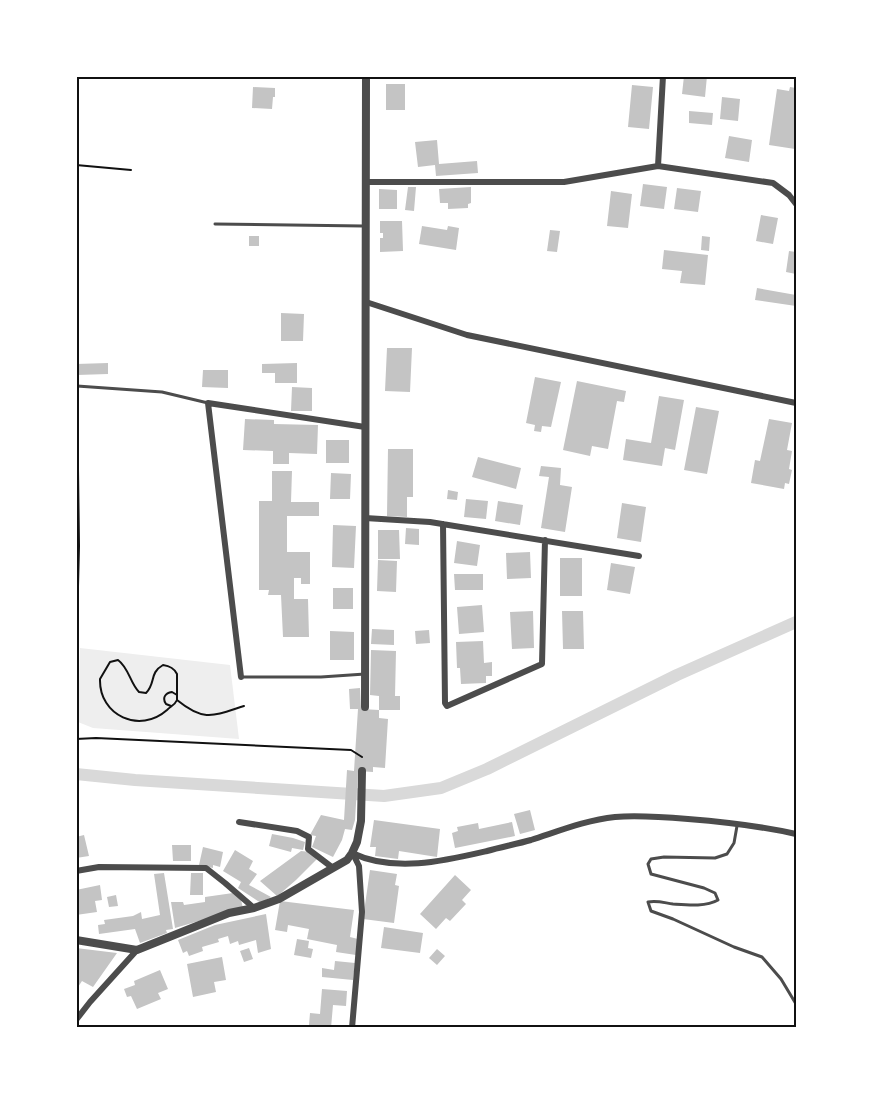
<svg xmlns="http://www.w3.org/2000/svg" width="873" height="1104" viewBox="0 0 873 1104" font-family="'Noto Sans',sans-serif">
  <rect width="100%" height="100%" fill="#fff"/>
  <!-- green -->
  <path fill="#eee" d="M80 648 230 665 239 739 93 728 78 722Z"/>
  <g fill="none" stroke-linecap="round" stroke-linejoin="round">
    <!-- canal -->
    <path stroke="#d9d9d9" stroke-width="12" d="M76 774 135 780 384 796 441 788 487 769 677 675 796 622"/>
  </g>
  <!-- building -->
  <path fill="#c4c4c4" d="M684 76H707L705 97 682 94Z
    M386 84H405V110H386Z
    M632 85 653 87 649 129 628 127Z
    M253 87 275 88V97H273L272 109 252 108Z
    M790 87 796 88V139L795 149 769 145 777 89 789 91Z
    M722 97 740 99 738 121 720 119Z
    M689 111 713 113 712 125 689 123Z
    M729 136 752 140 749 162 725 158Z
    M437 140 439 164 477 161 478 173 436 176 435 165 418 167 415 142Z
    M643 184 667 187 664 209 640 206Z
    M408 187H416L414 211 405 210Z
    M471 187V203L468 204V208L448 209V203H440L439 189Z
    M677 188 701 191 698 212 674 209Z
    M379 189 397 190V209H379Z
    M611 191 632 194 628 228 607 226Z
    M761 215 778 218 773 244 756 241Z
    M380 221H402L403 251 380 252V238H383V233H380Z
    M422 226 447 230 448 226 459 228 456 250 419 244Z
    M550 230 560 231 557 252 547 251Z
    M249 236H259V246H249Z
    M702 236 710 237 709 251 701 250Z
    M664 250 708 255 705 285 680 283 682 271 662 269Z
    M789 251 796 252V274L786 272Z
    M757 288 796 295V306L755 300Z
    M281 313 304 314 303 341H281Z
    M387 348H412L410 392 385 391Z
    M108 363V374L77 375 76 364Z
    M297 363V383H275V373H262V364Z
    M203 370H228V388L202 387Z
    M535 377 561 382 551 427 542 426 541 432 534 431 535 425 526 423Z
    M577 381 626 391 624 402 617 401 608 449 592 446 590 456 563 450Z
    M292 387 312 388V411H291Z
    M659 396 684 400 675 450 665 448 662 466 623 460 626 439 651 443Z
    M696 407 719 411 707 474 684 470Z
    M245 419 274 420V424L318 425 317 454 289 453V464H273V451L243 450Z
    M769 419 792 423 787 450 792 451 789 469 792 470 789 484 785 483 784 489 751 483 755 460 760 461Z
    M326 440H349V463H326Z
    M388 449H413V497H407V517L387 516Z
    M478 457 521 468 516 489 472 477Z
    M541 466 561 468 560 485 572 487 565 532 541 528 549 477 539 476Z
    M272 471H292L291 502H319V516H287V552H310V584H301V578H294V599H308L309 637H283L281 595H268L269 590H259V501H272Z
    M331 473 351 474 350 499H330Z
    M448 490 458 492 457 500 447 499Z
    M466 499 488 501 486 519 464 517Z
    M498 501 523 505 520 525 495 521Z
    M622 503 646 507 641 542 617 538Z
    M333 525 356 526 354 568 332 567Z
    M406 528 419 529V545L405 544Z
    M378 530H399L400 559H378Z
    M457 541 480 545 477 566 454 563Z
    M530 552 531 578 507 579 506 553Z
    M560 558H582V596H560Z
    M378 560 397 561 396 592 377 591Z
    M611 563 635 567 630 594 607 590Z
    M454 574H483V590H455Z
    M333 588H353V609H333Z
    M482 605 484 632 459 634 457 607Z
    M533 611 534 648 512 649 510 612Z
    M562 611H583L584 649H563Z
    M372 629 394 630V645L371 644Z
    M429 630 430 643 416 644 415 631Z
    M330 631 354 632V660H330Z
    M483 641 484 663 492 662V676H486V683L461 684 460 668H457L456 642Z
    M371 650 396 651 395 696H400V710H379V696L370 695Z
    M360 688 361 709 379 710V718L388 719 385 768 373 767V772L358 771 355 820 352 830 345 829 342 840 333 857 312 847 316 836 310 835 321 815 344 820 347 770 354 771 358 709H350L349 689Z
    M530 810 535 830 520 834 514 814Z
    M374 820 440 829 437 857 399 851 398 859 375 856 376 847H370Z
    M512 822 515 836 455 848 452 833 458 831 457 827 478 823 479 829Z
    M272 834 293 838 305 842 303 850 292 848 291 852 269 846Z
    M84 835 89 856 76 858V837Z
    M172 845H191V861H173Z
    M203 847 223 852 220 867 213 865V868L199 865Z
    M235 850 253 861 249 869 257 874 249 885 271 897 261 903 238 888 241 882 223 871Z
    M301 851 310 852 318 858 296 880 281 893 277 896 260 881Z
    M370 870 397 874 395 885 399 886 394 923 363 919Z
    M164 873 173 929 166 930 167 933 140 943 135 929 99 934 98 925 105 924 104 920 133 916 141 912 142 919 160 915 154 874Z
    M191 873H203V895H190Z
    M455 875 471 890 462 900 466 904 450 921 446 918 436 929 420 914Z
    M100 885 102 900 95 901 97 912 76 915V890Z
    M233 893 241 900 243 908 175 928 171 902H183L184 905 205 902V897Z
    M116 895 118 906 109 907 107 897Z
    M280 901 354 910 350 937 358 939 356 955 336 952 337 945 307 939 309 929 288 925 287 932 275 930Z
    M266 914 271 949 258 953 256 940 239 945 238 941 230 944 228 936 218 939 219 942 202 947 203 951 189 956 187 951 183 953 178 940 215 925Z
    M384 927 423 933 420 953 381 948Z
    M297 939 309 941 308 948 313 949 311 958 294 955Z
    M76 948 117 953 93 987 82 981 76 990V969L78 966H76Z
    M249 948 253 959 244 962 240 951Z
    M437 949 445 956 437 965 429 958Z
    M222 957 226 980 214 982 216 992 193 997 187 964Z
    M335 961 355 963 353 980 322 977V968L334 970Z
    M160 970 168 989 158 993 161 999 137 1009 131 996 127 997 124 989 135 985 134 981Z
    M322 989 347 991 346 1006 333 1005 331 1028H303V1025H309L310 1013 320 1014Z"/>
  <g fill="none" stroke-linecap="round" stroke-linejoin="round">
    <!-- path -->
    <path stroke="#111" stroke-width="2" d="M76 165 131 170
      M76 667 79 546 77 392
      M177 700C175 705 171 706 167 710 140 734 99 716 100 679L110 662 118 660C129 668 130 683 139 692L146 693C156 683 149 673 163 665 170 666 174 668 177 674V700C204 722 213 716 244 706
      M171 706 166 704C162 698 165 693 172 692L177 695
      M76 739 96 738 351 750 362 757"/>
    <!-- service -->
    <path stroke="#4c4c4c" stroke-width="3" d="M215 224 363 226
      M77 386 162 392 208 403
      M242 677H321L365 674
      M737 826 734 843 727 854 715 858 664 857 651 859 648 864 651 874 704 888 715 893 718 900C706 907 687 905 673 904 665 903 657 900 648 902L651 911 673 919 734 947 762 957 781 979 796 1004"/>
    <!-- minor -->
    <path stroke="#4c4c4c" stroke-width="6" d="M658 166 663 76
      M366 182H564L658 166 773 183 789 195 796 204
      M366 302 467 335 796 403
      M365 518 430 522 639 556
      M443 524 445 703 447 706 542 664 545 540
      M241 677 208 403 365 427
      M239 822 297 831 309 837 308 849 333 868
      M352 853C394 873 444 861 487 851 501 847 517 844 531 840 559 831 586 820 615 817 639 815 664 817 688 819 725 822 761 826 796 834
      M76 871 99 867 206 868 225 883 254 908
      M76 1020 90 1002 137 950
      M352 1028 362 912 359 866 353 854"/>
    <!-- tertiary -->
    <path stroke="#4c4c4c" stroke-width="8" d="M365 707 366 76
      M76 940 137 950 229 913 254 908 279 899 333 868 347 860 352 853 357 842 361 821 362 771"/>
  </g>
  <!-- border -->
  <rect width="873" height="1104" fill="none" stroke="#ffffff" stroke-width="156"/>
  <rect x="78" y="78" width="717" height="948" fill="none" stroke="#111" stroke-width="2"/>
</svg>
